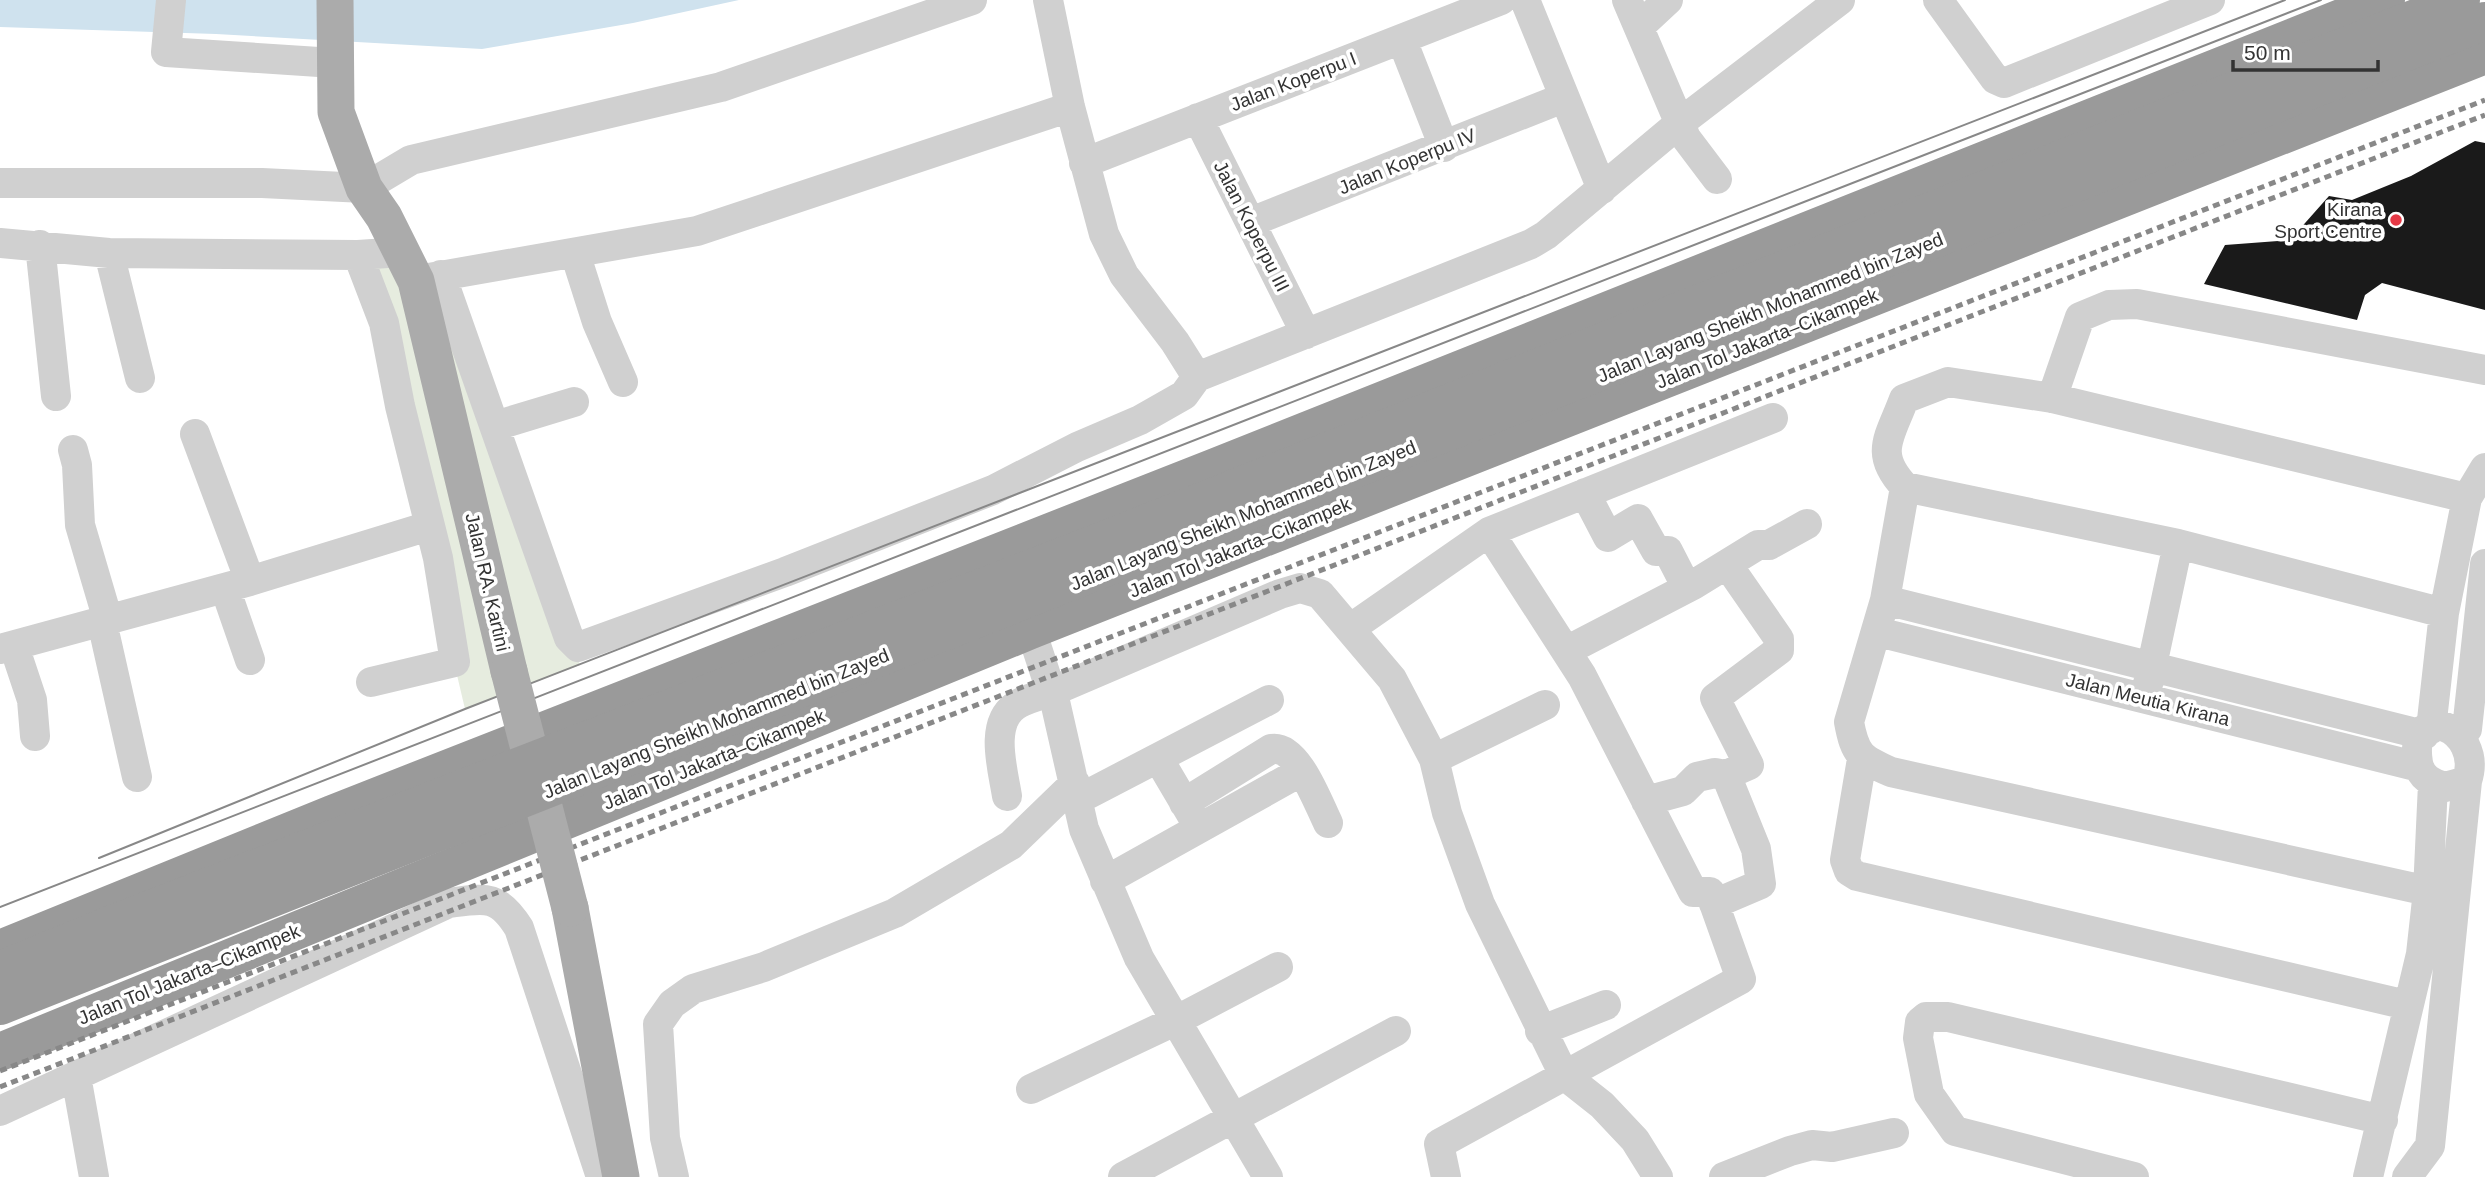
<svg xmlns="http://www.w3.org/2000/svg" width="2485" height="1177" viewBox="0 0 2485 1177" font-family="Arial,sans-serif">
  <rect width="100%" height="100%" fill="#fff"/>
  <!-- green -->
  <path fill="#e6ecdf" d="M358 255 441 275 580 665 465 709Z"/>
  <!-- water -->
  <path fill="#cfe2ee" d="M0 0H739L633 23 482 49 216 34 0 27Z"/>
  <!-- building -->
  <path fill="#1a1a1a" d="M2475 141 2485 143V310L2382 283 2365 295 2357 320 2204 284 2225 245 2290 240 2329 196 2352 200 2411 176Z"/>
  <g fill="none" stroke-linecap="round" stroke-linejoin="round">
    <!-- minor -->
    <path stroke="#d0d0d0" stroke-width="30" d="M171 0 166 52 334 63
      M1048 0 1070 107 1104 234 1124 275 1175 342 1197 377
      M1525 0 1602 189
      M1627 0 1686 138 1717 179
      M1938 0 1995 79 2004 83 2210 0
      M1639 27 1668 0
      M1402 40 1444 147
      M1198 118 1306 334
      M1084 163 1501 0
      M0 183H262L364 188 411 160 721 87 972 0
      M1251 222 1563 98
      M0 243 109 253 358 255 402 252
      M40 245 56 396
      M109 253 140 378
      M575 253 597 322 623 382
      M358 255 384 323 400 406 438 558 455 662 371 682
      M441 275 569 638 578 647 785 572 993 490 1077 447 1140 420 1184 395 1197 377 1531 244 1546 235 1681 122 1840 0
      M423 279 697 231 1070 107
      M2052 398 2080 317 2109 305 2137 304 2485 370
      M495 426 574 402
      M195 434 250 581
      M73 450 77 465 80 525 108 620
      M1905 487 2178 544 2444 613
      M1585 493 1608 537 1638 519 1656 551H1668L1687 588
      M225 588 250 660
      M1885 600 2424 735
      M102 622 137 777
      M1351 628 1489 532 1773 418
      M1031 630 1051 691
      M1878 632 2419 767
      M14 646 32 700 35 736
      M0 649 250 581 429 526
      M1566 651 1693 585 1758 545H1769L1807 524
      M2148 684 2178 544
      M2431 729 2444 613 2467 498 2485 468
      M2467 729 2485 564
      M1158 758 1194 819
      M1434 759 1545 705
      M1862 759 1845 860 1849 871 1857 876 2407 1005
      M1007 796C1003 770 989 724 1015 706 1024 699 1040 696 1051 691L1055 693
      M1077 800 1269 700
      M1646 801 1683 791 1697 777 1715 773 1726 775 1749 765 1715 698 1779 650V639L1727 564
      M1184 803 1271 749C1297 744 1318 803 1328 823
      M1105 881 1302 771
      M2428 891 1891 772C1861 759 1855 755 1849 722L1885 600 1905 487C1873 453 1890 437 1904 399L1948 382 2052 398 2467 498
      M1714 904 1761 884 1756 849 1726 775
      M1540 1031 1606 1005
      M76 1076 94 1177
      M1031 1089 1177 1020 1278 967
      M0 1111 449 903C485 898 498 894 519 928L601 1177
      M674 1177 665 1138 658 1024 672 1004 693 989 764 967 895 913 1011 845 1075 783
      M1123 1177 1396 1031
      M1268 1177 1139 958 1084 829 1054 697 1058 689 1280 594 1300 588 1320 594 1392 679 1434 759 1447 813 1480 904 1564 1075 1602 1105 1635 1140 1658 1177
      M1446 1177 1439 1144 1741 979 1710 892H1693L1582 676 1489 532
      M1724 1177 1790 1151 1812 1145 1832 1147 1894 1133
      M2134 1177 1955 1131 1929 1094 1918 1038 1920 1022 1926 1017H1948L2383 1120
      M2368 1177 2421 954 2428 891 2433 784
      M2407 1177 2430 1146 2467 781C2485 727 2407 697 2418 763 2421 778 2432 783 2445 787L2467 781"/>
    <!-- major -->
    <path stroke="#ababab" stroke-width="37" d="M335 0 336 112 364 188 384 217 416 281 509 671
      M570 908 621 1177"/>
    <!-- highway -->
    <path stroke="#9a9a9a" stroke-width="38" d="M0 949 332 814 1213 468 2386 0
      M0 1052 1031 630 2485 55"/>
    <!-- tram -->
    <path stroke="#888" stroke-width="2" d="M99 858 465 709 2285 0
      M0 907 2321 0"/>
    <!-- rail -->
    <path stroke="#888" stroke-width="5" stroke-dasharray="7 5" stroke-linecap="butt" d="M0 1071 2485 100
      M0 1087 2485 115"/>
    <!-- major-bridge -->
    <path stroke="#ababab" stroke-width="37" d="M509 671 570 908"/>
    <!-- highway-bridge -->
    <path stroke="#9a9a9a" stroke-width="38" d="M0 970 117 922 1107 539 2461 0
      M0 1006 2485 21"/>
  </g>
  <!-- markers -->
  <circle fill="#e63946" stroke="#fff" stroke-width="2.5" cx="2396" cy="220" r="7"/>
  <g text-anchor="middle" stroke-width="7" stroke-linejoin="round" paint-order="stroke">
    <!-- street labels -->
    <g font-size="19" fill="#333" stroke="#fff">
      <text transform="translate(1293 81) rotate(-21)" y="7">Jalan Koperpu I</text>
      <text transform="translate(1407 161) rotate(-22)" y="7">Jalan Koperpu IV</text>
      <text transform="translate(1252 226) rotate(63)" y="7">Jalan Koperpu III</text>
      <text transform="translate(1770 307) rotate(-22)" y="7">Jalan Layang Sheikh Mohammed bin Zayed</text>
      <text transform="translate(1767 338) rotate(-22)" y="7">Jalan Tol Jakarta–Cikampek</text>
      <text transform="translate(1243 515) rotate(-22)" y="7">Jalan Layang Sheikh Mohammed bin Zayed</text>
      <text transform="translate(1240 547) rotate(-22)" y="7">Jalan Tol Jakarta–Cikampek</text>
      <text transform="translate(488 582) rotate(77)" y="7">Jalan RA. Kartini</text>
      <text transform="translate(2148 699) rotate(14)" y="7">Jalan Meutia Kirana</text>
      <text transform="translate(716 723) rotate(-22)" y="7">Jalan Layang Sheikh Mohammed bin Zayed</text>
      <text transform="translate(714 759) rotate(-22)" y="7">Jalan Tol Jakarta–Cikampek</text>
      <text transform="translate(189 974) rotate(-22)" y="7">Jalan Tol Jakarta–Cikampek</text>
    </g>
    <!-- poi labels -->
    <g font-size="19" fill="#333" stroke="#fff" text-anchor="end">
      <text x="2382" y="216">Kirana<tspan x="2382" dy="22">Sport Centre</tspan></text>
    </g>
  </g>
  <!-- scale -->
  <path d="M2233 60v10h145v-10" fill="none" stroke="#333333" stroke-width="3.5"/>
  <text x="2244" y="60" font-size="21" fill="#333333" stroke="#ffffff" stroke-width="5" paint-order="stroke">50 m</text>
</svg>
